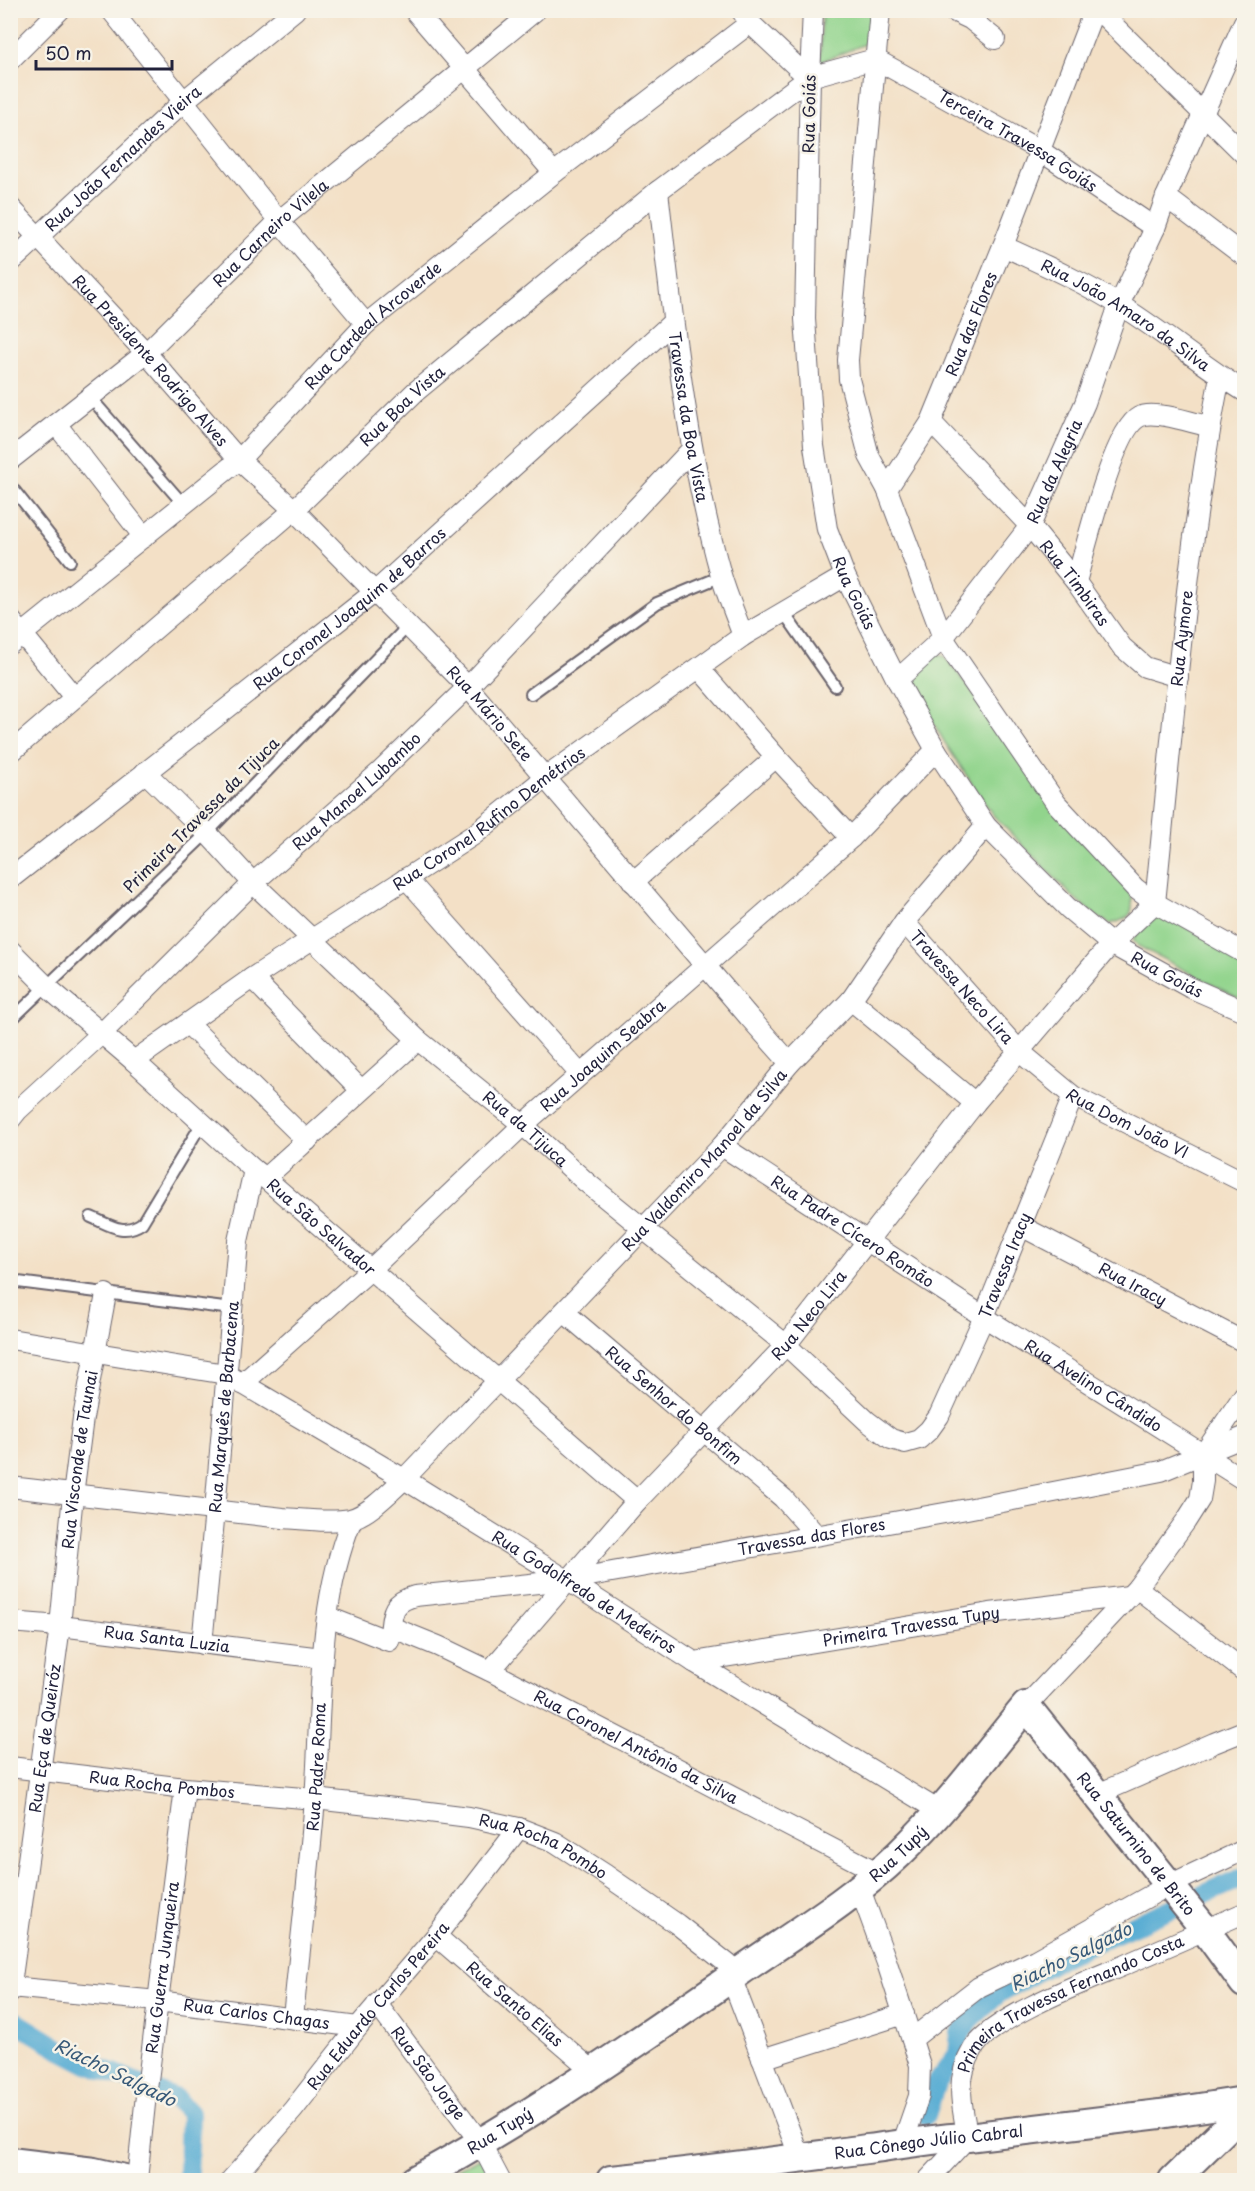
<svg xmlns="http://www.w3.org/2000/svg" width="1255" height="2191" viewBox="0 0 1255 2191" font-family="'Playpen Sans',sans-serif">
  <rect width="100%" height="100%" fill="#f7f3e8"/>
  <filter id="ink" filterUnits="userSpaceOnUse"><feTurbulence type="fractalNoise" baseFrequency=".0167" numOctaves="2"/><feDisplacementMap in="SourceGraphic" scale="12" xChannelSelector="R" yChannelSelector="G"/><feConvolveMatrix kernelMatrix="1 2 1 2 8 2 1 2 1" color-interpolation-filters="sRGB"/></filter>
  <filter id="wash" filterUnits="userSpaceOnUse"><feTurbulence type="fractalNoise" baseFrequency=".008" numOctaves="4" result="noise"/><feDisplacementMap in="SourceGraphic" scale="24" xChannelSelector="R" yChannelSelector="G"/><feGaussianBlur stdDeviation="1.35" result="paint"/><feColorMatrix in="noise" values="0 0 0 0 0 0 0 0 0 0 0 0 0 0 0 0 0 1.4 0 .05"/><feComposite in="paint" operator="in"/></filter>
  <g filter="url(#wash)">
    <rect width="100%" height="100%" fill="#f3e0c6"/>
    <!-- green -->
    <path fill="#91d48c" stroke="#5a7b64" stroke-width="1.5" d="M822 11H873L870 42 820 62Z
      M936 653 944 656 1131 892C1135 913 1131 919 1110 924L1096 916 1072 896 992 814 945 743 909 680Z
      M1156 915 1166 916 1244 959V1001L1138 946 1133 940 1138 930Z
      M482 2157 492 2180H433Z"/>
    <g fill="none" stroke-linecap="round" stroke-linejoin="round">
      <!-- canal -->
      <path stroke="#56acd3" stroke-width="20" d="M10 2018 63 2051 88 2064 116 2074 176 2099 190 2113 188 2180
        M926 2115 936 2083 958 2054 960 2033 971 2019 999 1993 1068 1954 1244 1877"/>
    </g>
  </g>
  <g filter="url(#ink)">
    <g fill="none" stroke-linecap="round" stroke-linejoin="round">
      <defs>
        <path id="lane" d="M90 397 184 505
          M10 485 70 561
          M784 613 835 686
          M531 694 657 603 722 576
          M10 1021 207 833 409 625
          M91 1217C110 1225 123 1236 142 1223L202 1123
          M10 1281 232 1309"/>
        <g id="street">
          <path d="M111 10 279 221 366 324"/>
          <path d="M414 10 554 173"/>
          <path d="M741 10 750 23 799 69 810 77"/>
          <path id="s1" d="M813 10 810 77 805 319 814 446 827 529 845 576 897 680 936 750 986 826 1068 908 1111 944 1189 987 1244 1011"/>
          <path d="M880 10 848 360 849 379 869 456 887 489 943 638 1056 803 1135 888 1155 903 1244 953"/>
          <path d="M951 10 970 19 995 39"/>
          <path d="M1098 10 1244 154"/>
          <path d="M10 60 60 10"/>
          <path id="s2" d="M658 191C673 320 686 450 721 575 727 596 736 616 743 636"/>
          <path d="M1166 197 1244 256"/>
          <path id="s3" d="M10 207 146 353 239 460 294 510 468 687 749 1017 790 1063"/>
          <path id="s4" d="M1003 246C1045 265 1087 284 1126 309 1167 335 1203 366 1244 391"/>
          <path id="s5" d="M10 263 185 100 295 10"/>
          <path id="s6" d="M931 422 1030 526 1076 582 1122 647 1145 667 1178 677"/>
          <path d="M56 424 144 537"/>
          <path id="s7" d="M10 460 146 353 279 221 536 10"/>
          <path id="s8" d="M887 489 931 422 1003 246 1094 10"/>
          <path d="M1076 582C1085 551 1113 430 1139 417 1153 409 1194 423 1210 427"/>
          <path d="M10 619 74 697"/>
          <path id="s9" d="M10 644 239 460 366 324 554 173 750 23"/>
          <path d="M699 668 776 757 851 838"/>
          <path id="s10" d="M897 680 943 638 1030 526 1085 403 1119 305 1155 228 1166 197 1244 22"/>
          <path id="s11" d="M10 753 294 510 415 392 658 191 810 77 875 59 1039 150 1155 228"/>
          <path id="s12" d="M145 772 207 833 253 883 418 1040 523 1125 586 1182 786 1345 867 1421 891 1439 905 1443 919 1439 929 1430 939 1416 984 1317 1073 1096"/>
          <path d="M406 878 580 1074"/>
          <path id="s13" d="M10 879 375 592 673 322"/>
          <path d="M633 882 776 757"/>
          <path id="s14" d="M1155 903C1173 728 1186 550 1220 376"/>
          <path id="s15" d="M904 922 1020 1052 1073 1096 1244 1182"/>
          <path id="s16" d="M10 950 47 987 134 1061 254 1170 265 1178 637 1501"/>
          <path d="M252 978 361 1090"/>
          <path d="M851 1000 975 1103"/>
          <path d="M188 1024 307 1141"/>
          <path id="s17" d="M134 1061 252 978 475 834 545 778 743 636 845 576"/>
          <path id="s18" d="M10 1120 18 1110 101 1034 253 883 381 771 468 687 692 449"/>
          <path id="s19" d="M722 1146 984 1317 1244 1480"/>
          <path d="M265 1178 418 1040"/>
          <path id="s20" d="M1021 1226 1244 1342"/>
          <path id="s21" d="M564 1312 783 1498 816 1535"/>
          <path id="s22" d="M10 1339 226 1374 404 1479 567 1580 694 1662 939 1811"/>
          <path id="s23" d="M242 1384 370 1270 523 1125 851 838 936 750"/>
          <path id="s24" d="M10 1487 283 1518C304 1519 329 1523 350 1519 368 1515 390 1492 404 1479L722 1146 790 1063 851 1000 904 922 986 826"/>
          <path d="M1137 1588 1244 1671"/>
          <path id="s25" d="M328 1617 389 1641C393 1617 388 1603 415 1596L567 1580 967 1509 1161 1471 1244 1437"/>
          <path id="s26" d="M10 1622 60 1626 322 1658"/>
          <path id="s27" d="M391 1627 438 1646 490 1671 879 1873"/>
          <path id="s28" d="M202 1644 215 1510 238 1241 254 1170"/>
          <path id="s29" d="M694 1662 990 1613 1129 1596"/>
          <path id="s30" d="M490 1671 637 1501 786 1345 975 1103 1111 944 1155 903"/>
          <path d="M1026 1706 1137 1588 1186 1521 1200 1499 1203 1481V1455L1244 1395"/>
          <path id="s31" d="M10 1767 185 1788 315 1799 413 1810 469 1817 519 1828 555 1842 606 1875 677 1924 738 1972"/>
          <path d="M1098 1794 1214 1743 1244 1731"/>
          <path d="M860 1889 887 1963 920 2065 919 2096 902 2145"/>
          <path id="s32" d="M436 1936 593 2071"/>
          <path d="M731 1977 800 2158"/>
          <path id="s33" d="M10 1987 158 2001 358 2027"/>
          <path id="s34" d="M10 1992 60 1626 73 1495 83 1418 106 1294"/>
          <path id="s35" d="M377 2004 480 2142 500 2180"/>
          <path id="s36" d="M293 2018C300 1945 309 1872 315 1799 322 1706 316 1607 352 1519"/>
          <path d="M912 2039 979 1987 1035 1960 1169 1885 1244 1850"/>
          <path d="M762 2059 904 2014"/>
          <path id="s37" d="M137 2180 145 2104 185 1788"/>
          <path id="s38" d="M231 2180 293 2110 358 2027 436 1936 519 1828"/>
          <path id="s39" d="M928 2180 968 2137C961 2104 955 2079 973 2049 991 2017 1092 1979 1127 1964 1166 1947 1205 1930 1244 1913"/>
        </g>
        <g id="secondary">
          <path d="M10 2162 94 2172 129 2180"/>
          <path id="s40" d="M415 2180C527 2119 634 2045 739 1972 794 1934 851 1900 899 1854 946 1809 985 1756 1026 1706L1203 1927 1244 1983"/>
          <path id="s41" d="M611 2180C696 2172 782 2160 867 2149 901 2145 934 2138 968 2137L1160 2114 1244 2101"/>
          <path d="M1173 2180 1244 2111"/>
        </g>
      </defs>
      <!-- lane casing -->
      <use href="#lane" stroke="#6b646c" stroke-width="14"/>
      <!-- street casing -->
      <use href="#street" stroke="#6b646c" stroke-width="22"/>
      <!-- secondary casing -->
      <use href="#secondary" stroke="#6b646c" stroke-width="32"/>
      <!-- lane -->
      <use href="#lane" stroke="#fff" stroke-width="10"/>
      <!-- street -->
      <use href="#street" stroke="#fff" stroke-width="20"/>
      <!-- secondary -->
      <use href="#secondary" stroke="#fff" stroke-width="28"/>
    </g>
  </g>
  <g text-anchor="middle" stroke-width="5" stroke-linejoin="round" paint-order="stroke">
    <!-- street labels -->
    <g font-size="16" fill="#22223b" stroke="#f7f3e8">
      <text transform="translate(809 114) rotate(-89)" y="6">Rua Goiás</text>
      <text dy="6" stroke="none"><textPath href="#s11" startOffset="1280">Terceira Travessa Goiás</textPath></text>
      <text dy="6" stroke="none"><textPath href="#s5" startOffset="154">Rua João Fernandes Vieira</textPath></text>
      <text dy="6" stroke="none"><textPath href="#s7" startOffset="346">Rua Carneiro Vilela</textPath></text>
      <text dy="6" stroke="none"><textPath href="#s4" startOffset="141">Rua João Amaro da Silva</textPath></text>
      <text dy="6" stroke="none"><textPath href="#s8" startOffset="186">Rua das Flores</textPath></text>
      <text dy="6" stroke="none"><textPath href="#s9" startOffset="484">Rua Cardeal Arcoverde</textPath></text>
      <text dy="6" stroke="none"><textPath href="#s3" startOffset="208">Rua Presidente Rodrigo Alves</textPath></text>
      <text dy="6" stroke="none"><textPath href="#s11" startOffset="524">Rua Boa Vista</textPath></text>
      <text dy="6" stroke="none"><textPath href="#s2" startOffset="228">Travessa da Boa Vista</textPath></text>
      <text dy="6" stroke="none"><textPath href="#s10" startOffset="264">Rua da Alegria</textPath></text>
      <text dy="6" stroke="none"><textPath href="#s6" startOffset="216">Rua Timbiras</textPath></text>
      <text dy="6" stroke="none"><textPath href="#s1" startOffset="590">Rua Goiás</textPath></text>
      <text dy="6" stroke="none"><textPath href="#s13" startOffset="434">Rua Coronel Joaquim de Barros</textPath></text>
      <text dy="6" stroke="none"><textPath href="#s14" startOffset="266">Rua Aymore</textPath></text>
      <text dy="6" stroke="none"><textPath href="#s3" startOffset="698">Rua Mário Sete</textPath></text>
      <text dy="6" stroke="none"><textPath href="#s18" startOffset="478">Rua Manoel Lubambo</textPath></text>
      <text transform="translate(201 815) rotate(-45)" y="6">Primeira Travessa da Tijuca</text>
      <text dy="6" stroke="none"><textPath href="#s17" startOffset="430">Rua Coronel Rufino Demétrios</textPath></text>
      <text dy="6" stroke="none"><textPath href="#s1" startOffset="1094">Rua Goiás</textPath></text>
      <text dy="6" stroke="none"><textPath href="#s15" startOffset="87">Travessa Neco Lira</textPath></text>
      <text dy="6" stroke="none"><textPath href="#s23" startOffset="488">Rua Joaquim Seabra</textPath></text>
      <text dy="6" stroke="none"><textPath href="#s15" startOffset="304">Rua Dom João VI</textPath></text>
      <text dy="6" stroke="none"><textPath href="#s12" startOffset="522">Rua da Tijuca</textPath></text>
      <text dy="6" stroke="none"><textPath href="#s24" startOffset="848">Rua Valdomiro Manoel da Silva</textPath></text>
      <text dy="6" stroke="none"><textPath href="#s16" startOffset="417">Rua São Salvador</textPath></text>
      <text dy="6" stroke="none"><textPath href="#s19" startOffset="156">Rua Padre Cícero Romão</textPath></text>
      <text dy="6" stroke="none"><textPath href="#s12" startOffset="1226">Travessa Iracy</textPath></text>
      <text dy="6" stroke="none"><textPath href="#s20" startOffset="126">Rua Iracy</textPath></text>
      <text dy="6" stroke="none"><textPath href="#s30" startOffset="478">Rua Neco Lira</textPath></text>
      <text dy="6" stroke="none"><textPath href="#s19" startOffset="442">Rua Avelino Cândido</textPath></text>
      <text dy="6" stroke="none"><textPath href="#s21" startOffset="144">Rua Senhor do Bonfim</textPath></text>
      <text dy="6" stroke="none"><textPath href="#s28" startOffset="238">Rua Marquês de Barbacena</textPath></text>
      <text dy="6" stroke="none"><textPath href="#s34" startOffset="537">Rua Visconde de Taunai</textPath></text>
      <text dy="6" stroke="none"><textPath href="#s25" startOffset="524">Travessa das Flores</textPath></text>
      <text dy="6" stroke="none"><textPath href="#s22" startOffset="638">Rua Godolfredo de Medeiros</textPath></text>
      <text dy="6" stroke="none"><textPath href="#s29" startOffset="220">Primeira Travessa Tupy</textPath></text>
      <text dy="6" stroke="none"><textPath href="#s26" startOffset="158">Rua Santa Luzia</textPath></text>
      <text dy="6" stroke="none"><textPath href="#s34" startOffset="256">Rua Eça de Queiróz</textPath></text>
      <text dy="6" stroke="none"><textPath href="#s27" startOffset="273">Rua Coronel Antônio da Silva</textPath></text>
      <text dy="6" stroke="none"><textPath href="#s36" startOffset="252">Rua Padre Roma</textPath></text>
      <text dy="6" stroke="none"><textPath href="#s31" startOffset="153">Rua Rocha Pombos</textPath></text>
      <text dy="6" stroke="none"><textPath href="#s40" startOffset="956">Rua Saturnino de Brito</textPath></text>
      <text dy="6" stroke="none"><textPath href="#s31" startOffset="542">Rua Rocha Pombo</textPath></text>
      <text dy="6" stroke="none"><textPath href="#s40" startOffset="584">Rua Tupý</textPath></text>
      <text dy="6" stroke="none"><textPath href="#s37" startOffset="214">Rua Guerra Junqueira</textPath></text>
      <text dy="6" stroke="none"><textPath href="#s32" startOffset="104">Rua Santo Elias</textPath></text>
      <text dy="6" stroke="none"><textPath href="#s38" startOffset="228">Rua Eduardo Carlos Pereira</textPath></text>
      <text dy="6" stroke="none"><textPath href="#s39" startOffset="256">Primeira Travessa Fernando Costa</textPath></text>
      <text dy="6" stroke="none"><textPath href="#s33" startOffset="248">Rua Carlos Chagas</textPath></text>
      <text dy="6" stroke="none"><textPath href="#s35" startOffset="86">Rua São Jorge</textPath></text>
      <text dy="6" stroke="none"><textPath href="#s40" startOffset="98">Rua Tupý</textPath></text>
      <text dy="6" stroke="none"><textPath href="#s41" startOffset="320">Rua Cônego Júlio Cabral</textPath></text>
    </g>
    <!-- water labels -->
    <g font-size="18" font-style="italic" fill="#375978" stroke="#f7f3e8">
      <text transform="translate(1071 1957) rotate(-26)" y="6">Riacho Salgado</text>
      <text transform="translate(115 2073) rotate(26)" y="6">Riacho Salgado</text>
    </g>
  </g>
  <!-- margin -->
  <rect width="1255" height="2191" fill="none" stroke="#f7f3e8" stroke-width="36"/>
  <!-- scale -->
  <path d="M36 60v9h136v-9" fill="none" stroke="#22223b" stroke-width="3"/>
  <text x="45" y="60" font-size="18" fill="#22223b" stroke="#f7f3e8" stroke-width="4.5" paint-order="stroke">50 m</text>
</svg>
